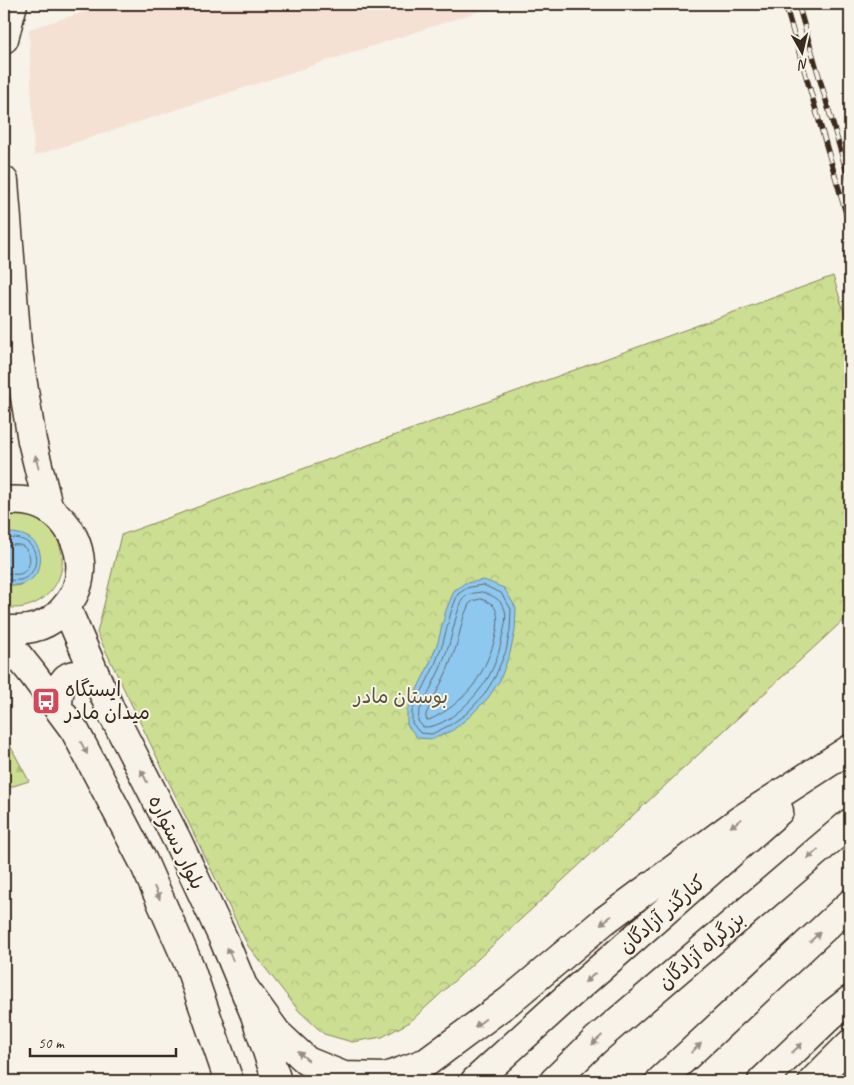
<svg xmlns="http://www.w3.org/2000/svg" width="854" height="1085" viewBox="0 0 854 1085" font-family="Caveat,'Playpen Sans Arabic',sans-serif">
  <defs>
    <pattern id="forest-firs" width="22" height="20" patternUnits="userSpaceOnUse" patternTransform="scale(1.25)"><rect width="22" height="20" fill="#ccde92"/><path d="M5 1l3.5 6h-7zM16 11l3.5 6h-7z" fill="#b0bf7d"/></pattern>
    <pattern id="park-crowns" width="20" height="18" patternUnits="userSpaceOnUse" patternTransform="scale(1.25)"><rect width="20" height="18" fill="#ccde92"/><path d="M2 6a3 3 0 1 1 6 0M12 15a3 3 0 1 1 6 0" fill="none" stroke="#b0bf7d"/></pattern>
  </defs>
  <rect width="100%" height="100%" fill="#f7f3e8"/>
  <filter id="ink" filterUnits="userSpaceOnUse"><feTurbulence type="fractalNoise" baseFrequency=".02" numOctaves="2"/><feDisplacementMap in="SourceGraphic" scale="10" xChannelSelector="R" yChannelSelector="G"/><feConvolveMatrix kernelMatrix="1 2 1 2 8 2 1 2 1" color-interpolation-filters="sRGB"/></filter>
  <g filter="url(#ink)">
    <!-- built -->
    <path fill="#f5e1d4" d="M110 4H502L34 156 29 29Z"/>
    <!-- grass -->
    <path fill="#ccde92" stroke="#848458" d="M22 513C27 515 32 516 37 518 44 522 49 528 54 534 78 571 46 615 4 607V583L14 586 22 585 11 533 4 535V514Z"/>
    <!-- forest -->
    <path fill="url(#forest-firs)" stroke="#848458" d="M4 734 29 781 4 789Z"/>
    <!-- park -->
    <path fill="url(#park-crowns)" stroke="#848458" d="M833 276 850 331V614L410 1022 382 1037 352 1042 324 1034 299 1011 248 946 97 633 121 535Z"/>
    <!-- water -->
    <path fill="#8fc8ee" stroke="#6d899b" d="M11 533C58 535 44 597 4 583V535Z
      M484 580 504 588 516 608 515 631 510 653 500 680 488 698 469 717 453 730 433 739 418 738 407 725V710L429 665 438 642 446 610 454 591 465 583Z"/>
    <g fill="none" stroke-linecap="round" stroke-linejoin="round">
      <!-- shore -->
      <path stroke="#5d6971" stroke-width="1" d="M4 540C9 539 14 537 20 539 41 544 41 575 20 580 14 581 9 580 4 579
        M4 546C9 546 14 544 20 545 33 550 33 569 20 574 15 575 9 573 4 573
        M483 585 501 593 511 609 510 630 506 651 495 677 484 695 466 714 450 725 432 734 420 733 412 723V711L434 667 443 643 451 612 458 594 467 588Z
        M482 592C492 595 501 599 505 610 507 617 504 631 502 637 500 650 496 662 490 674 480 694 447 729 423 727L418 721 419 712 440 669 449 645 457 614 463 598 470 594Z
        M481 599C484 600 489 602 492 604 509 620 484 672 472 687 460 701 447 712 429 720H427L426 718V714L447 671 456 647 464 616 469 604 473 601Z"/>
      <defs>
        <path id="minor" d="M4 39 13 4"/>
        <path id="major" d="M4 181 17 346 32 441 49 510
          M4 501C14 500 24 500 34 503 71 514 89 556 76 590 72 600 65 608 58 615 43 628 23 632 4 629
          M66 607 111 711 177 840 223 938 255 1015 277 1081
          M4 638 32 673 75 731 143 861 189 965 229 1081
          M58 708C58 674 73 665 101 687
          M243 986 277 1033 307 1061 344 1076 386 1077 427 1062 509 1001 604 921 740 820 850 749
          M475 1081 565 999 779 811
          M762 1081 831 1015 850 1000
          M813 1081 850 1044"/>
        <path id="highway" d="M554 1081 596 1040 850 823
          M660 1081 850 904"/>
      </defs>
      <!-- minor casing -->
      <use href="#minor" stroke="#3b2a1e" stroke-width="31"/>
      <!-- major casing -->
      <use href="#major" stroke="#3b2a1e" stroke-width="31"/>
      <!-- highway casing -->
      <use href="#highway" stroke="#3b2a1e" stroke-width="31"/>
      <!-- minor -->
      <use href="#minor" stroke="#f7f3e8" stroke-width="28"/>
      <!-- major -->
      <use href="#major" stroke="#f7f3e8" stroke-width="28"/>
      <!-- highway -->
      <use href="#highway" stroke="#f7f3e8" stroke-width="28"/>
      <defs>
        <path id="rail" d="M785 4 850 227
          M798 4 850 183"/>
      </defs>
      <!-- rail casing -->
      <use href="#rail" stroke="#3b2a1e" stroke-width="5.5"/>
      <!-- rail -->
      <use href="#rail" stroke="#f7f3e8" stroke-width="4" stroke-dasharray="11" stroke-linecap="butt"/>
    </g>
    <!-- one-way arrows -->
    <defs><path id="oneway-solid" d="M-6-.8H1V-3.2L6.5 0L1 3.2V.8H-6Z" transform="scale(1.25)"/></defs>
    <g fill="#998e83">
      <use href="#oneway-solid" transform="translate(37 462) rotate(-104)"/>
      <use href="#oneway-solid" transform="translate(84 748) rotate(62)"/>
      <use href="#oneway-solid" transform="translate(144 776) rotate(-117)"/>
      <use href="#oneway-solid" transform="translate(736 823) rotate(144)"/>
      <use href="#oneway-solid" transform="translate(813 854) rotate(139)"/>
      <use href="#oneway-solid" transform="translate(157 893) rotate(66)"/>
      <use href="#oneway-solid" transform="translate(606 920) rotate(142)"/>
      <use href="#oneway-solid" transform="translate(815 937) rotate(-43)"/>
      <use href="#oneway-solid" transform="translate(230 954) rotate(-113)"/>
      <use href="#oneway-solid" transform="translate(590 978) rotate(139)"/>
      <use href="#oneway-solid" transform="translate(480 1023) rotate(143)"/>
      <use href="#oneway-solid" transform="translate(597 1040) rotate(137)"/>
      <use href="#oneway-solid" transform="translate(696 1048) rotate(-43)"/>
      <use href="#oneway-solid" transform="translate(797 1048) rotate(-43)"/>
      <use href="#oneway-solid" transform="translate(303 1056) rotate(-140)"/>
    </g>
  </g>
  <!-- icons -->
  <defs>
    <symbol id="bus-square" viewBox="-11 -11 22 22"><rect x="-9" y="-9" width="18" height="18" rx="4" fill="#d1495b" stroke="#f7f3e8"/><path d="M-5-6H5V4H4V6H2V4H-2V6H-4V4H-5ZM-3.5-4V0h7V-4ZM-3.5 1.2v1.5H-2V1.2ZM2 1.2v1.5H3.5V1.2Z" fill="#fff"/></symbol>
  </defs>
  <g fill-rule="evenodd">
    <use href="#bus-square" x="30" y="685" width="32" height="32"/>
  </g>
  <g text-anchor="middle" stroke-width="4" stroke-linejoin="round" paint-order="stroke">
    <!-- poi labels -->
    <g font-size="20" fill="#3b2a1e" stroke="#f7f3e8" text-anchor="start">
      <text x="65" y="696">ایستگاه<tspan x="65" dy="23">میدان مادر</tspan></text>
    </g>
    <!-- park labels -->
    <g font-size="20" fill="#5f573b" stroke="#f7f3e8">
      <text x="401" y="703">بوستان مادر</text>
    </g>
    <!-- street labels -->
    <g font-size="20" fill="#3b2a1e" stroke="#f7f3e8">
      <text transform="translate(177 842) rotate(64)" y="7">بلوار دستواره</text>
      <text transform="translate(662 914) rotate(-41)" y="7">کنارگذر آزادگان</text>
      <text transform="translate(701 950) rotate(-41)" y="7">بزرگراه آزادگان</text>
    </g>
  </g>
  <!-- margin -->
  <rect width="854" height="1085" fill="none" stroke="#f7f3e8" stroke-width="20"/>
  <rect x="10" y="10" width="834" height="1065" fill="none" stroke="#3b2a1e" stroke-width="2" filter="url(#ink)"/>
  <!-- north arrow -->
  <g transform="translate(802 52) rotate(172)" stroke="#f7f3e8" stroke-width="4" paint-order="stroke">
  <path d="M0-4L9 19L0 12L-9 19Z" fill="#3b2a1e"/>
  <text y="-8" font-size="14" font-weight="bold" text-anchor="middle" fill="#3b2a1e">N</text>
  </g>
  <!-- scale -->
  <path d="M30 1048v8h146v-8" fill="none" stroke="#3b2a1e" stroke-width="2.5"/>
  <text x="38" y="1048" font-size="15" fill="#3b2a1e" stroke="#f7f3e8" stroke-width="4" paint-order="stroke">50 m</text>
</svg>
